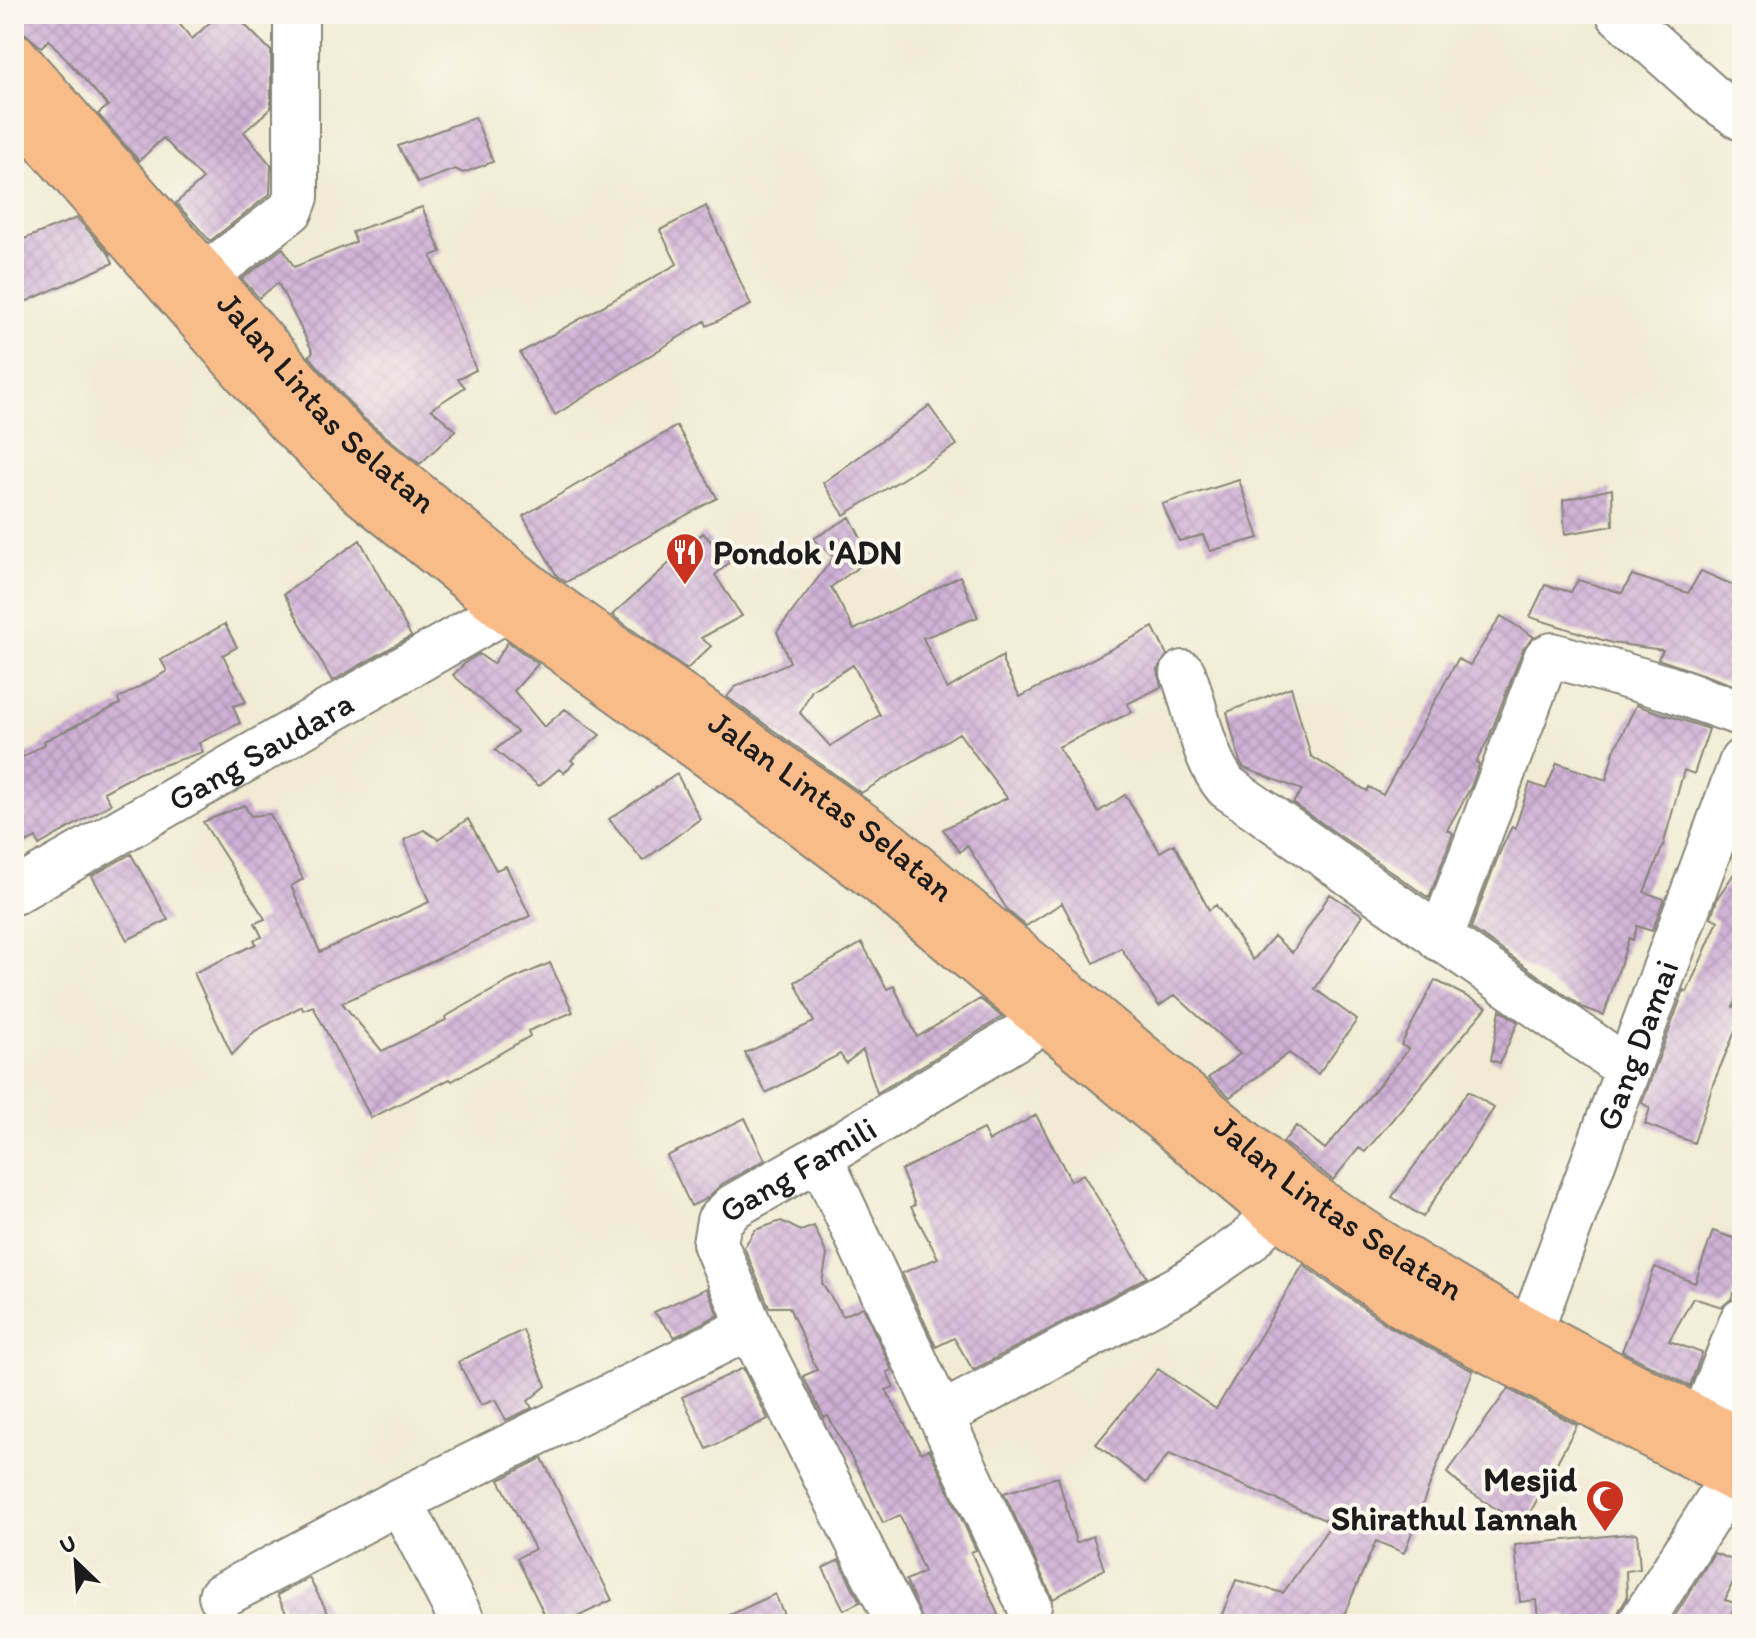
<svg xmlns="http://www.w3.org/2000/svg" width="1756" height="1638" viewBox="0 0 1756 1638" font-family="Itim,sans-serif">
  <defs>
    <pattern id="building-cross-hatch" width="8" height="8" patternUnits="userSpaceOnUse" patternTransform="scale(2)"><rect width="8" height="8" fill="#cfb0d6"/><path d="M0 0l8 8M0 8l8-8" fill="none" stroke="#b197b7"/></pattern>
  </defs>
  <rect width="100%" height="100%" fill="#fbf7ec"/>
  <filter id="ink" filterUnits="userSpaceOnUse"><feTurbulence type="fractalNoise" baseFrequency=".0125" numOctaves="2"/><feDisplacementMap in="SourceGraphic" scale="16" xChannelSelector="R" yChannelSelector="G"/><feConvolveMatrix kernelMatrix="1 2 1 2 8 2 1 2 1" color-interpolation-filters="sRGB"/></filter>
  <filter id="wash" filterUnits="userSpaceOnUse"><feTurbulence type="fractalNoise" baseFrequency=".006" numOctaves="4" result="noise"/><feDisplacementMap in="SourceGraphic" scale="32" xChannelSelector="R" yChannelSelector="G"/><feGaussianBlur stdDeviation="1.8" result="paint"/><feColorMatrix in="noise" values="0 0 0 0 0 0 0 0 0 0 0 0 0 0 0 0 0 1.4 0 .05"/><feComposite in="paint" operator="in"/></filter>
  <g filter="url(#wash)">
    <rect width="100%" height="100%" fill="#f1ebd3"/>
    <g id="blocks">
      <!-- building -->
      <path fill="url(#building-cross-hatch)" fill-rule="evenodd" d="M14 14H171L192 39 219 14H234L271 51V108L244 132 271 165 270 194 210 241 176 203 203 179 163 138 139 161 98 114 108 106 49 40 41 47 23 32 15 31Z
        M475 117 493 162 463 173 455 169 418 183 398 146Z
        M706 206 751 305 707 326 705 321 555 415 520 353 677 264 660 230Z
        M422 207 441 252 431 256 476 370 458 379 465 387 431 409 456 430 420 464 361 416 309 356 313 352 278 283 259 298 242 279 283 248 294 267 356 242 352 232Z
        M77 218 109 254 113 263 14 307V243Z
        M929 406 957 445 844 515 823 483Z
        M677 426 717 498 566 582 557 576 523 516Z
        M1239 480 1259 538 1210 551 1203 535 1179 541 1162 504Z
        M1612 489 1613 526 1565 534 1563 500Z
        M850 517 871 558 831 587 854 630 960 576 978 617 923 638 947 689 1003 656V663L1020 697 1153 627 1167 655 1158 669 1161 687 1127 704 1132 712 1058 747 1098 812 1125 795 1160 852 1174 844 1209 910 1216 905 1253 960 1274 936 1292 953 1330 894 1363 915 1315 989 1357 1020 1318 1074 1289 1053 1230 1097 1208 1078 1240 1054 1175 995 1159 1006 1121 948 1094 963 1062 903 1026 926 1008 911 967 845 960 852 943 829 1007 798 959 733 861 793 727 697 735 687 790 662 777 632 834 557 813 539ZM853 665 880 715 830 746 800 713 812 690Z
        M703 533 730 562 715 575 742 616 701 638 711 646 687 669 612 615Z
        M360 540 411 636 332 681 284 594Z
        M1701 571 1742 589V688L1658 659 1663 650 1612 643 1530 617 1545 585 1571 592 1578 580 1622 593 1632 575 1688 593Z
        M1501 616 1534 637 1523 649 1488 740 1476 762 1479 764 1471 787 1447 830 1453 833 1429 898 1293 803 1302 790 1244 768 1240 762 1227 712 1291 687 1311 756 1367 791 1369 787 1383 795 1458 659 1470 665Z
        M225 624 237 647 223 655 246 702 233 706 240 723 199 743 203 752 139 773 104 792 111 804 39 845 36 838 14 849V762L45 744 44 741 120 704 118 699 167 671 161 660Z
        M508 642 538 664 514 691 544 727 565 709 600 735 571 760 574 763 564 773 559 769 539 786 495 750 517 732 453 675 466 662 479 654 493 664Z
        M1636 705 1709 729 1694 774 1684 770 1663 846 1644 892 1664 899 1652 931 1637 926 1633 940 1629 938 1604 1015 1584 1008 1471 928 1499 854 1512 826 1515 828 1530 783 1546 789 1557 763 1606 780 1614 751Z
        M677 774 700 819 643 861 609 819Z
        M244 805 251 816 270 814 303 879 291 886 320 952 429 902 404 840 424 830 438 839 468 819 496 870 506 866 530 916 342 1003 382 1051 446 1020 445 1017 511 980 550 963 573 1012 528 1031 530 1036 452 1081 450 1079 371 1118 313 1006 303 1010 302 1006 255 1031 232 1055 194 973 256 944 254 940 262 937 255 923 265 919 203 822Z
        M131 854 168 920 127 940 92 876Z
        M1742 862V984L1733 1007 1742 1010V1015L1713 1084 1694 1143 1645 1124 1650 1108 1642 1103 1684 990 1687 992 1718 921 1711 917 1718 897Z
        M862 943 887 989 894 986 917 1037 980 999 1002 1017 877 1093 863 1050 846 1063 840 1054 766 1093 745 1053 814 1022 795 982Z
        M1435 980 1487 1007 1365 1152 1359 1148 1333 1180 1283 1142 1296 1126 1325 1149 1409 1049 1401 1045Z
        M1500 1010 1518 1022 1500 1063 1491 1060Z
        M1468 1091 1494 1108 1423 1217 1392 1197Z
        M1036 1115 1071 1181 1083 1174 1147 1277 973 1370 954 1338 936 1347 902 1273 938 1258 911 1207 915 1205 901 1170 983 1129 989 1141Z
        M745 1118 765 1160 722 1184 706 1199 691 1206 667 1156Z
        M781 1221 801 1231 814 1226 827 1255 822 1283 843 1316 863 1307 892 1370 887 1372 894 1387 886 1390 921 1453 929 1449 976 1550 971 1552 1002 1624H924L906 1580 924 1572 900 1515 883 1523 861 1475 828 1416 824 1418 803 1376 817 1370 789 1307H769L744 1247 755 1230Z
        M1713 1231 1742 1241V1275L1731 1299 1722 1307 1693 1298 1669 1341 1702 1353 1690 1386 1622 1351 1655 1267 1695 1283Z
        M1303 1265 1390 1327 1473 1371 1404 1553 1376 1541 1340 1624H1218L1236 1580 1283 1593 1332 1523 1169 1454 1146 1483 1096 1444 1158 1369 1216 1409Z
        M707 1288 718 1315 675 1337 654 1312Z
        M523 1330 546 1386 528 1401 532 1408 506 1420 495 1400 481 1405 458 1362Z
        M743 1368 768 1419 707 1449 682 1397Z
        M1508 1389 1577 1425 1523 1526 1467 1490 1447 1473Z
        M542 1458 612 1600 563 1624H549L517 1558 535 1549 499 1480Z
        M1058 1477 1076 1543 1093 1536 1104 1569 1053 1599 1004 1493Z
        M1637 1533 1640 1569 1626 1571 1627 1598 1619 1611 1615 1624H1569L1568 1615 1538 1618 1536 1600 1520 1602 1515 1545Z
        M1714 1553 1741 1563 1725 1600 1738 1604 1724 1624H1670Z
        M839 1560 860 1602 844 1610 823 1568Z
        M309 1578 334 1624H292L277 1595Z
        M775 1594 788 1624H711Z"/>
    </g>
  </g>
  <g filter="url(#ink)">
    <use href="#blocks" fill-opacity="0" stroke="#868478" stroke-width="2"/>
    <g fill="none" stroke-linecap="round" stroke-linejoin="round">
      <defs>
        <g id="minor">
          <path d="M1619 14 1712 97 1742 118"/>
          <path d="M206 275 291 210 296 197V14"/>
          <path d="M1183 673C1197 709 1202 758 1227 787L1626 1068"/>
          <path id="s1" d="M14 892 506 610"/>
          <path d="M1440 939 1546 658 1552 655 1668 688 1742 714"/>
          <path d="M820 1157 1029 1605"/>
          <path id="s2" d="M1531 1330 1742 761"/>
          <path d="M940 1416 1183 1286 1248 1241 1274 1213"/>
          <path d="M1703 1421 1742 1321"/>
          <path d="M400 1501 464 1624"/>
          <path d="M221 1596 400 1501 750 1327"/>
          <path id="s3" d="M899 1624 750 1327 715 1243 719 1221 734 1206 820 1157 1044 1021"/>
          <path d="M1640 1624 1732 1478"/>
        </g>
        <g id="highway">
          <path id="s4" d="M14 55 344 434 542 596 891 845 1287 1178C1428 1283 1586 1361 1742 1441"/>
          <path d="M14 107 287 421 361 493 506 610 773 802 881 883 1274 1213 1405 1307 1742 1483"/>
        </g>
      </defs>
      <!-- minor casing -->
      <use href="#minor" stroke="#868478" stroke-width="48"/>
      <!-- highway casing -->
      <use href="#highway" stroke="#868478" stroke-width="48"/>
      <!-- minor -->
      <use href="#minor" stroke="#fff" stroke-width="44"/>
      <!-- highway -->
      <use href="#highway" stroke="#f9bc89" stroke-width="44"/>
    </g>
  </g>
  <!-- icons -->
  <defs>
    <symbol id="restaurant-pin" viewBox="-11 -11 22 30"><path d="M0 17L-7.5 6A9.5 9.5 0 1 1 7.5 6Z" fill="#c8321e" stroke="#fbf7ec"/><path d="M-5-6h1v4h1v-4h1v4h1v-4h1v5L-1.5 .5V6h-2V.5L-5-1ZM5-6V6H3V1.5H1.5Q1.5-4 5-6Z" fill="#fff"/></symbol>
    <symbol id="mosque-pin" viewBox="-11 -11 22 30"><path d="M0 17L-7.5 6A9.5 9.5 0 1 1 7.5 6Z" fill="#c8321e" stroke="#fbf7ec"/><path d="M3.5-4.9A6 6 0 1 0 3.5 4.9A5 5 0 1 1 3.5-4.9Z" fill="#fff"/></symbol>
  </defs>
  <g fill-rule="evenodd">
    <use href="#restaurant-pin" x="663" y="530" width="44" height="60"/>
    <use href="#mosque-pin" x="1583" y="1477" width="44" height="60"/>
  </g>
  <g text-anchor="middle" stroke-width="8" stroke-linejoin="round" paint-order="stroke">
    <!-- street labels -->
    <g font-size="34" fill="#1c1c1c" stroke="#fbf7ec">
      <text dy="12" stroke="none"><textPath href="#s4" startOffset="468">Jalan Lintas Selatan</textPath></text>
      <text dy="12" stroke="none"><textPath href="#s1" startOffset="284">Gang Saudara</textPath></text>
      <text dy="12" stroke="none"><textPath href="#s4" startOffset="1116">Jalan Lintas Selatan</textPath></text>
      <text dy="12" stroke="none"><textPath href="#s2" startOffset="304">Gang Damai</textPath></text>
      <text dy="12" stroke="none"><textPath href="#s3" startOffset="540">Gang Famili</textPath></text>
      <text dy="12" stroke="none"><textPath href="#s4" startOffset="1764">Jalan Lintas Selatan</textPath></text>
    </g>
    <!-- poi labels -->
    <g font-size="34" font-weight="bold" fill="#1c1c1c" stroke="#fbf7ec" text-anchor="start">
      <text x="713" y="564">Pondok 'ADN</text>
      <text x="1577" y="1491" text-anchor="end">Mesjid<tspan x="1577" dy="39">Shirathul Iannah</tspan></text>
    </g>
  </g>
  <!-- margin -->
  <rect width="1756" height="1638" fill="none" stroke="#fbf7ec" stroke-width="48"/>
  <!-- north arrow -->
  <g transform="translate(76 1562) rotate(335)" stroke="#fbf7ec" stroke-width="6" paint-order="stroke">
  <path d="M0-6L14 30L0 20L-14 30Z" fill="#1c1c1c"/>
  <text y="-12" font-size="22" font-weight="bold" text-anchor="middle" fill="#1c1c1c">U</text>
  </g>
</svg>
